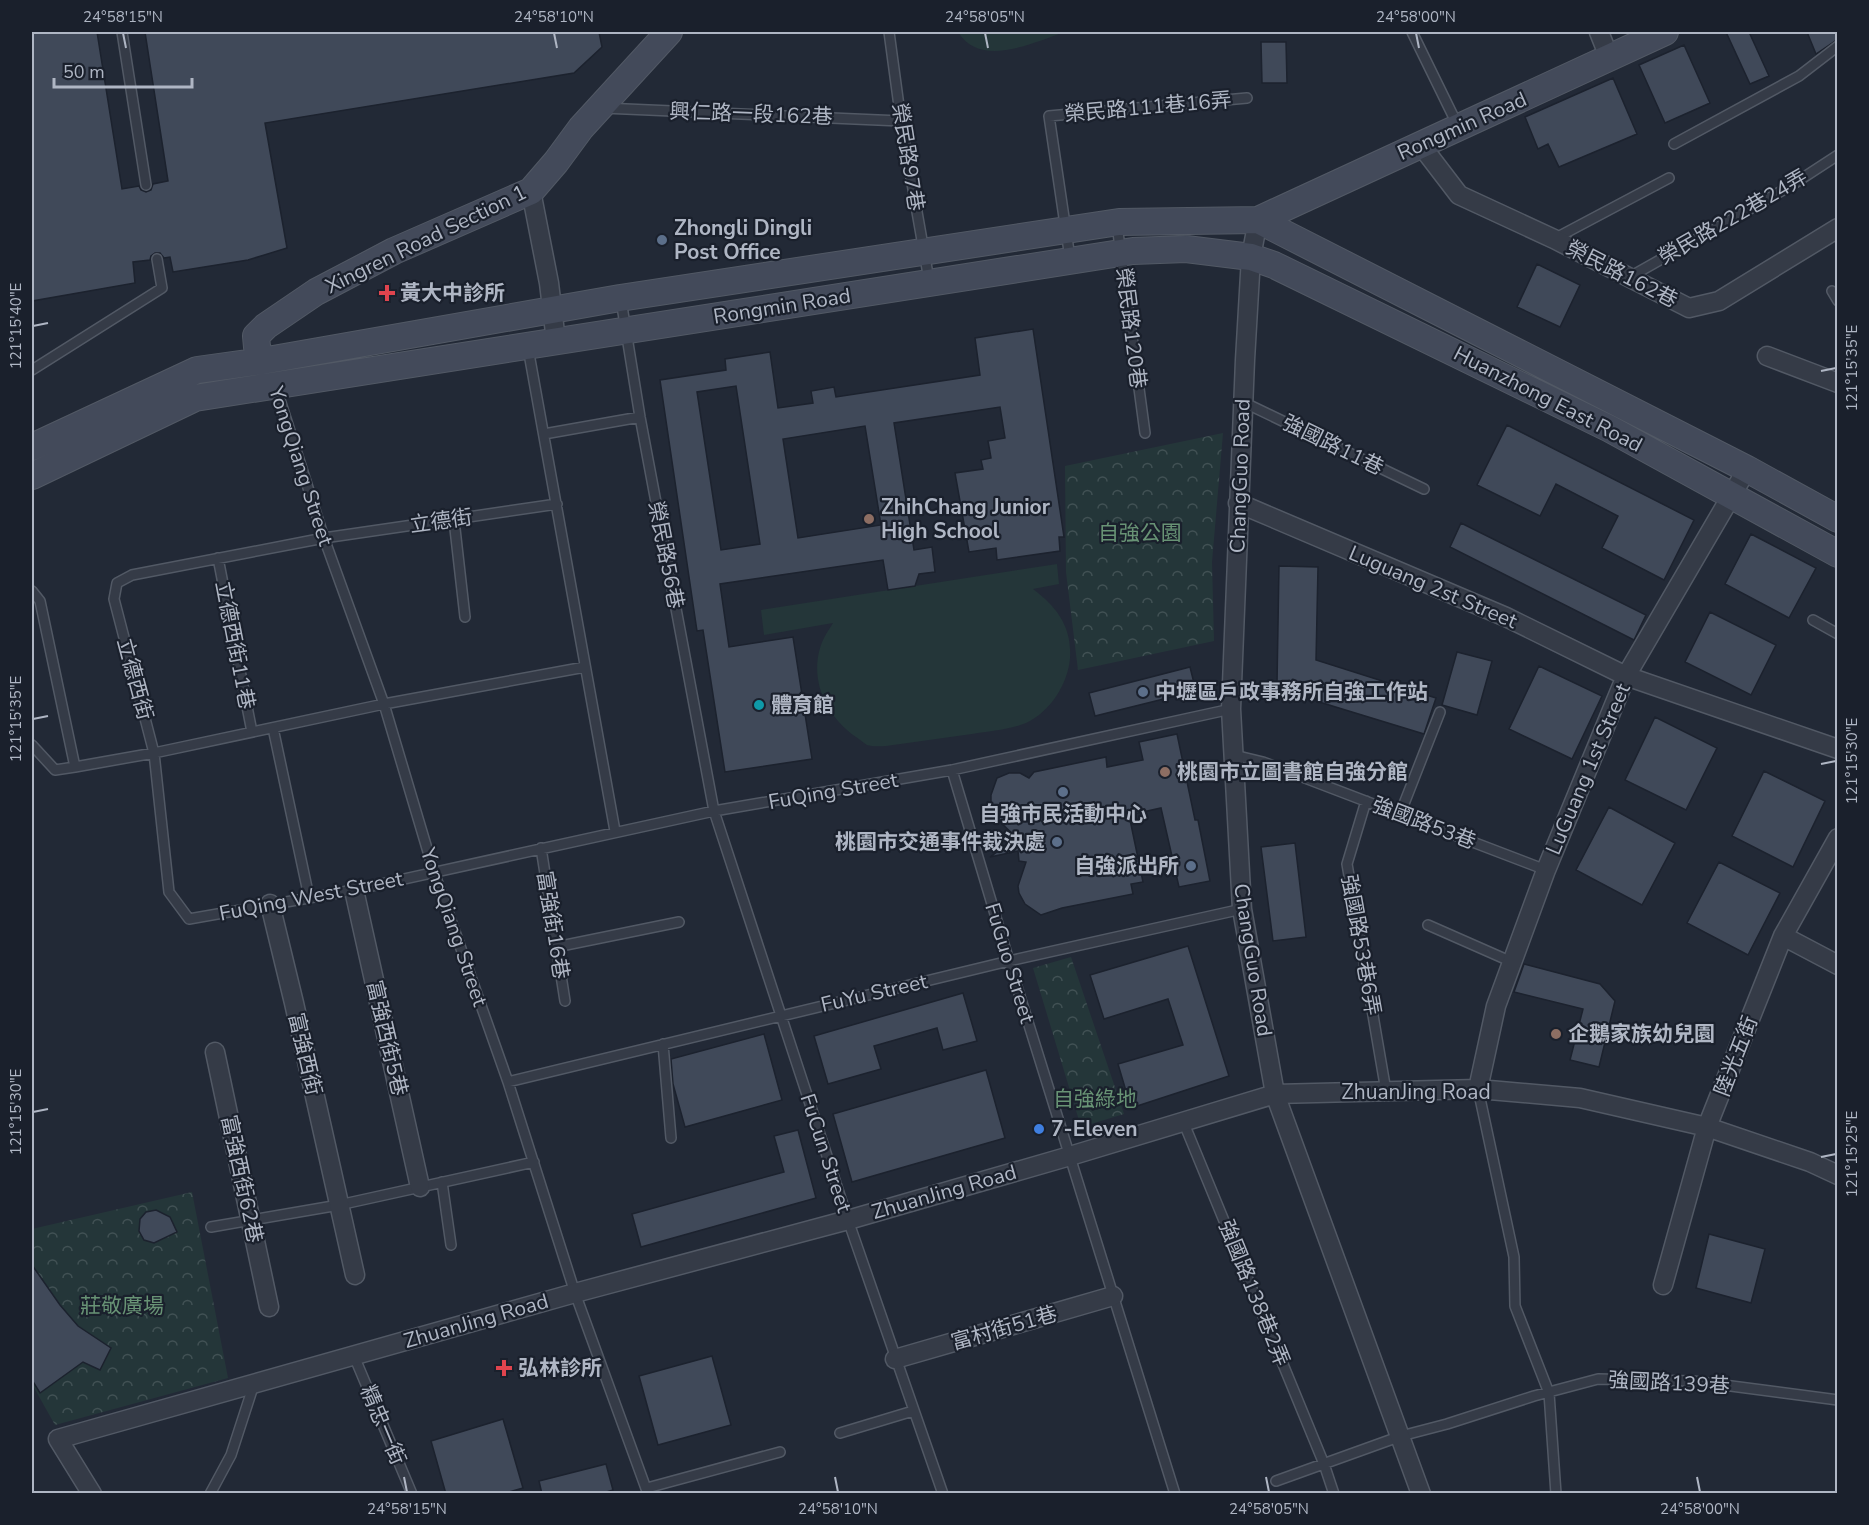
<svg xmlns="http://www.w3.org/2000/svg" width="1869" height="1525" viewBox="0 0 1869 1525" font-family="'Nunito Sans','Noto Sans TC',sans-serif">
  <defs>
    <pattern id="park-crowns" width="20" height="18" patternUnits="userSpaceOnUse" patternTransform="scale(1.5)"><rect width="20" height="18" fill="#243639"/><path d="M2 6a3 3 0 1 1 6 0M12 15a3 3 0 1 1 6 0" fill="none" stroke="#415154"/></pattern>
  </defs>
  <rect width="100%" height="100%" fill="#222936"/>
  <!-- park -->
  <path fill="url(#park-crowns)" d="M1223 433 1212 562 1214 641 1078 670 1066 572 1065 466Z
    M1071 957 1124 1114 1081 1127 1033 968Z
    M192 1192 228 1378 55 1425 32 1384V1229Z"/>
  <!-- garden -->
  <path fill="#243639" d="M958 32H1065C1034 42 981 69 958 32Z
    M1057 564 1059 584 1033 589C1057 607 1072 627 1070 658 1068 684 1050 712 1026 723 1009 730 990 731 972 734 943 738 915 742 886 746 880 746 873 747 867 745 864 743 859 739 856 737 827 717 810 682 820 648 823 638 828 631 833 623L764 635 761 610Z"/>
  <!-- building -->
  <path fill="#404959" stroke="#1c222e" stroke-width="1.5" fill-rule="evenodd" d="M32 32H97L122 189 139 186 141 190 146 192 151 190 153 184 168 181 145 32H599L602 47 574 73 265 123 287 248 248 260 173 272 170 257 164 258 160 253H155L151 256 150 260 133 262 135 283 32 301Z
    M1726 32H1749L1769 76 1750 84Z
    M1807 32H1838V39L1816 54Z
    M1261 42H1286L1287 83H1262Z
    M1684 45 1710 103 1665 123 1639 65Z
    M1613 78 1637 134 1559 167 1548 144 1538 149 1525 117Z
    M1537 264 1580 285 1560 327 1517 307Z
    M1033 329 1064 537H1059L1060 551 997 560 996 548 969 552 955 473 983 469 981 460 991 458 988 441 1005 438 1000 407 894 423 914 550 932 547 935 572 919 574 915 586 888 590 883 560 720 584 729 647 793 637 812 759 725 772 703 630 697 631 660 380 726 370 725 359 770 352 778 408 813 403 811 391 834 387 836 397 980 375 975 338ZM736 386 760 544 721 550 697 392ZM865 426 881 525 798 538 783 439Z
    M1507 425 1694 520 1664 580 1602 548 1618 516 1556 484 1540 516 1477 485Z
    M1461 523 1646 615 1634 640 1450 547Z
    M1751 534 1816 568 1789 618 1725 584Z
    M1279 566 1318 567 1316 660 1436 698 1424 734 1316 701 1321 685 1277 684Z
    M1710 612 1776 645 1751 695 1685 662Z
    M1457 652 1492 661 1477 715 1442 705Z
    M1539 666 1602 696 1572 759 1509 729Z
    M1190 667 1196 691 1095 716 1089 693Z
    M1655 717 1717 748 1686 810 1625 780Z
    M1177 734 1195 820H1198L1210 881 1179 887 1161 808 1129 815 1143 882 1131 884 1133 894 1062 908 1041 915 1025 904 1019 893 1018 886 1026 862 1019 861 1018 851 990 857 1017 838 996 818 991 806V795L997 778 1009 773H1020L1029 778 1034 772 1106 757 1107 767 1143 760 1139 742Z
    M1764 771 1825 801 1793 867 1732 836Z
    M1609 807 1675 843 1642 905 1576 870Z
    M1295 843 1306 937 1273 941 1261 847Z
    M1719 862 1780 893 1748 955 1687 923Z
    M1188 946 1229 1076 1131 1108 1118 1064 1183 1045 1168 999 1104 1019 1090 975Z
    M1524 964 1600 984 1615 1001 1599 1067 1570 1060 1583 1009 1514 992Z
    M963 993 977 1041 943 1050 937 1028 874 1046 881 1069 828 1084 814 1036Z
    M764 1034 782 1100 685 1127 673 1084 671 1059Z
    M986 1070 1005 1138 852 1182 833 1114Z
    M798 1130 816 1198 641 1247 632 1214 784 1172 774 1136Z
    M156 1210 170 1217 177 1232 154 1243 144 1240 139 1231 140 1219 146 1212Z
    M1709 1234 1765 1249 1751 1303 1696 1288Z
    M32 1265 60 1305 78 1326 111 1348 100 1370 83 1362 40 1393 32 1380Z
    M712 1356 731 1425 658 1445 639 1376Z
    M503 1419 523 1488 502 1494H446L431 1441Z
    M606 1464 613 1490 600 1494H542L539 1481Z"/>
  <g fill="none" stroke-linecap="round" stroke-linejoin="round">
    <defs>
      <path id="lane" d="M122 32 146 185
        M889 32 901 121 929 280
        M1412 32 1458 126
        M603 108 901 121
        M1674 144 1799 76 1838 46
        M1117 225 1145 433
        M1554 239 1669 178
        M1070 258 1049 116 1247 98
        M1628 278 1792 185 1838 155
        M1832 291 1838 301
        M621 300 640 417 714 811 848 1220 943 1494
        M528 348 615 831
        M32 370 162 288 157 259
        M276 387 324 538 384 704 434 872 508 1082 575 1293 648 1494
        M1243 402 1424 489
        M544 434 640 417
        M557 504 324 538 132 575 117 583 114 599 154 753 169 892 189 919 354 890 714 811 952 770 1231 709
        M454 520 465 617
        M218 558 252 732
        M32 591 40 601 75 767 154 753 384 704 585 667
        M1813 620 1838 634
        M273 728 309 897
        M32 745 55 770 75 767
        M1234 755 1263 762 1546 870
        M952 770 1009 961 1175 1494
        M1366 801 1347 864 1386 1091
        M1400 814 1440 712
        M541 848 565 1001
        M1428 925 1512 962
        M556 947 679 922
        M663 1044 671 1138
        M508 1082 1009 961 1242 909
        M1478 1089 1514 1257 1515 1306 1549 1393 1556 1494
        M1183 1121 1324 1464 1334 1494
        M442 1182 451 1245
        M211 1227 339 1205 534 1162
        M354 1356 412 1494
        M840 1433 913 1411
        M1276 1481 1401 1436 1447 1424 1534 1396 1598 1379 1693 1381 1838 1400
        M647 1488 780 1452
        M210 1494 231 1455 254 1384"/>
      <path id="street" d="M1599 32 1609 57
        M1420 144 1459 195 1554 239 1689 308 1719 301 1838 228
        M531 191 549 283 556 341
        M1258 220 1251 257 1245 360 1231 709 1242 909 1275 1094 1421 1494
        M1767 356 1838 383
        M1238 503 1506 617 1626 676 1838 749
        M354 890 420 1187
        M270 904 294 1003 355 1275
        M1783 936 1838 965
        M215 1052 269 1307
        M1478 1089 1496 1006 1546 870 1626 676 1747 469
        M1663 1285 1707 1127 1783 936 1838 838
        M895 1359 1113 1296
        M92 1494 58 1439 575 1293 848 1220 1070 1156 1275 1094 1478 1089 1580 1098 1707 1127 1810 1162 1838 1175"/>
      <path id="secondary" d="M1258 220 1747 469 1838 519
        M262 361 257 347 256 336 266 326 316 292 394 251 531 191 556 162 581 128 669 32
        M32 447 197 370 262 361 620 298 1119 222 1258 220 1665 32
        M32 476 195 398 1133 251 1186 249 1251 257 1274 265 1610 429 1838 554"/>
    </defs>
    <!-- lane casing -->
    <use href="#lane" stroke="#525965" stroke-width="12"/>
    <!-- street casing -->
    <use href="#street" stroke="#525965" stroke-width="21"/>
    <!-- secondary casing -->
    <use href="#secondary" stroke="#525965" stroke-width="28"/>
    <!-- lane -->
    <use href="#lane" stroke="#353b47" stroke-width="9"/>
    <!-- street -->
    <use href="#street" stroke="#353b47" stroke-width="18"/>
    <!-- secondary -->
    <use href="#secondary" stroke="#434a5a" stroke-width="26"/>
  </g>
  <!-- ticks -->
  <path fill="none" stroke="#afb6c4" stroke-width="2" d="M123 33 126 48M554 33 557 48M985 33 988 48M1416 33 1419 48M33 326 48 323M1821 371 1836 368M33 719 48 716M1821 764 1836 761M33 1112 48 1109M1821 1157 1836 1154M404 1477 407 1492M835 1477 838 1492M1266 1477 1269 1492M1697 1477 1700 1492"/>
  <!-- markers -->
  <g fill="#5c6f8a" stroke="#1a202c" stroke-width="2">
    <circle cx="662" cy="240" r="6"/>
    <circle cx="1143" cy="692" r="6"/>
    <circle cx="1063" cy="792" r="6"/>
    <circle cx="1057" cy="842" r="6"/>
    <circle cx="1191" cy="866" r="6"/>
  </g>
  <g fill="#e0444e" stroke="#1a202c" stroke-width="2">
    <path d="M384 284h6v6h6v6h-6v6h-6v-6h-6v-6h6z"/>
    <path d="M501 1359h6v6h6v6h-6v6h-6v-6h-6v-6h6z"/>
  </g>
  <g fill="#8d6e63" stroke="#1a202c" stroke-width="2">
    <circle cx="869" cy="519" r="6"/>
    <circle cx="1165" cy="772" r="6"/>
    <circle cx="1556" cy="1034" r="6"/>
  </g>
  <circle fill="#0f9aa8" stroke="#1a202c" stroke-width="2" cx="759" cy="705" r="6"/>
  <circle fill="#3f7fe0" stroke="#1a202c" stroke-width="2" cx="1039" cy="1129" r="6"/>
  <g text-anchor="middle" stroke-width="4.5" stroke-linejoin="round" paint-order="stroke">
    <!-- street labels -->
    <g font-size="21" fill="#afb6c4" stroke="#1a202c">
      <text transform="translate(1148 107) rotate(-5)" y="7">榮民路111巷16弄</text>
      <text transform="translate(751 114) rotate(2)" y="7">興仁路一段162巷</text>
      <text transform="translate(1462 126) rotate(-24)" y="7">Rongmin Road</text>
      <text transform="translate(908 157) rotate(81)" y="7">榮民路97巷</text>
      <text transform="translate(1733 217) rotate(-30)" y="7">榮民路222巷24弄</text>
      <text transform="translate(426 239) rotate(-26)" y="7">Xingren Road Section 1</text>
      <text transform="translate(1622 274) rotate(27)" y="7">榮民路162巷</text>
      <text transform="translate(782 306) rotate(-9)" y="7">Rongmin Road</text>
      <text transform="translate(1131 328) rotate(83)" y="7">榮民路120巷</text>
      <text transform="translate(1548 399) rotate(27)" y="7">Huanzhong East Road</text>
      <text transform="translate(1333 445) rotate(26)" y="7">強國路11巷</text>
      <text transform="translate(301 466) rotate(72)" y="7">YongQiang Street</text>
      <text transform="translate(1240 476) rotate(-88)" y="7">ChangGuo Road</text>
      <text transform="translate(441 521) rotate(-8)" y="7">立德街</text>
      <text transform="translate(666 555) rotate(79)" y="7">榮民路56巷</text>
      <text transform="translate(1433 587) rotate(23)" y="7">Luguang 2st Street</text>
      <text transform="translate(235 645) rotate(79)" y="7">立德西街11巷</text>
      <text transform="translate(135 679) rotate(75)" y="7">立德西街</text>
      <text transform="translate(1588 769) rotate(-67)" y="7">LuGuang 1st Street</text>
      <text transform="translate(833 791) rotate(-10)" y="7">FuQing Street</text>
      <text transform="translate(1424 823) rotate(21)" y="7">強國路53巷</text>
      <text transform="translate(311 896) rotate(-11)" y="7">FuQing West Street</text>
      <text transform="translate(553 925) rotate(81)" y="7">富強街16巷</text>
      <text transform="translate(454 927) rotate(71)" y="7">YongQiang Street</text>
      <text transform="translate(1361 945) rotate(80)" y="7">強國路53巷6弄</text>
      <text transform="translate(1253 960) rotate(81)" y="7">ChangGuo Road</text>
      <text transform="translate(1010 963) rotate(73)" y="7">FuGuo Street</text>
      <text transform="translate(874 993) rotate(-13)" y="7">FuYu Street</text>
      <text transform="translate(387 1038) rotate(77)" y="7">富強西街5巷</text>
      <text transform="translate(305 1054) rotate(77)" y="7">富強西街</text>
      <text transform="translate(1736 1056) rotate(-69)" y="7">陸光五街</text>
      <text x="1416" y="1099">ZhuanJing Road</text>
      <text transform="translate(826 1153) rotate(72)" y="7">FuCun Street</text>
      <text transform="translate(242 1179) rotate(78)" y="7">富強西街62巷</text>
      <text transform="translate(944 1192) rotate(-16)" y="7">ZhuanJing Road</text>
      <text transform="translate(1254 1293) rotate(68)" y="7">強國路138巷2弄</text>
      <text transform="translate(476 1321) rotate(-16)" y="7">ZhuanJing Road</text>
      <text transform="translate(1004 1328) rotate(-16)" y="7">富村街51巷</text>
      <text transform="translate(1669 1383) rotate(3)" y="7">強國路139巷</text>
      <text transform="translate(383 1425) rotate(67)" y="7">精忠一街</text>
    </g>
    <!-- poi labels -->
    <g font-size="21" font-weight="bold" fill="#afb6c4" stroke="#1a202c" text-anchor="start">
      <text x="674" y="235">Zhongli Dingli<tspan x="674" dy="24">Post Office</tspan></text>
      <text x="400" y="300">黃大中診所</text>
      <text x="881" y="514">ZhihChang Junior<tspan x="881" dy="24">High School</tspan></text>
      <text x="1155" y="699">中壢區戶政事務所自強工作站</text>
      <text x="771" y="712">體育館</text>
      <text x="1177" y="779">桃園市立圖書館自強分館</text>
      <text x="1063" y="821" text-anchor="middle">自強市民活動中心</text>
      <text x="1045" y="849" text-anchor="end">桃園市交通事件裁決處</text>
      <text x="1179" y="873" text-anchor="end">自強派出所</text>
      <text x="1568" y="1041">企鵝家族幼兒園</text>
      <text x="1051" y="1136">7-Eleven</text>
      <text x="518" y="1375">弘林診所</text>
    </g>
    <!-- park labels -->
    <g font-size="21" fill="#689375" stroke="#1a202c">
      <text x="1140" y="540">自強公園</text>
      <text x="1095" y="1106">自強綠地</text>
      <text x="122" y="1313">莊敬廣場</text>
    </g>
  </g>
  <!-- border -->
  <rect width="1869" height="1525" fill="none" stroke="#1a202c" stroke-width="66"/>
  <!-- scale -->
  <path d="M54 78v9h138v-9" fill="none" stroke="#afb6c4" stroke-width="3"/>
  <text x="63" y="78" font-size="18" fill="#afb6c4" stroke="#1a202c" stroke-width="4.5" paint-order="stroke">50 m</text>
  <rect x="33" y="33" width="1803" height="1459" fill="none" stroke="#afb6c4" stroke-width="2"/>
  <g font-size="15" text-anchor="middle" fill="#afb6c4">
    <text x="123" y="22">24°58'15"N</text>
    <text x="554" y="22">24°58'10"N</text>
    <text x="985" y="22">24°58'05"N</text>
    <text x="1416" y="22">24°58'00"N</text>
    <text transform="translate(16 326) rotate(-90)" y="5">121°15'40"E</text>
    <text transform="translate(1852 368) rotate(-90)" y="5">121°15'35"E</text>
    <text transform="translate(16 719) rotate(-90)" y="5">121°15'35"E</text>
    <text transform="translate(1852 761) rotate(-90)" y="5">121°15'30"E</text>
    <text transform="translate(16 1112) rotate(-90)" y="5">121°15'30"E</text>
    <text transform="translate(1852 1154) rotate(-90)" y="5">121°15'25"E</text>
    <text x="407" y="1514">24°58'15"N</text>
    <text x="838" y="1514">24°58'10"N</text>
    <text x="1269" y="1514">24°58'05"N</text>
    <text x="1700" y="1514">24°58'00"N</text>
  </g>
</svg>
